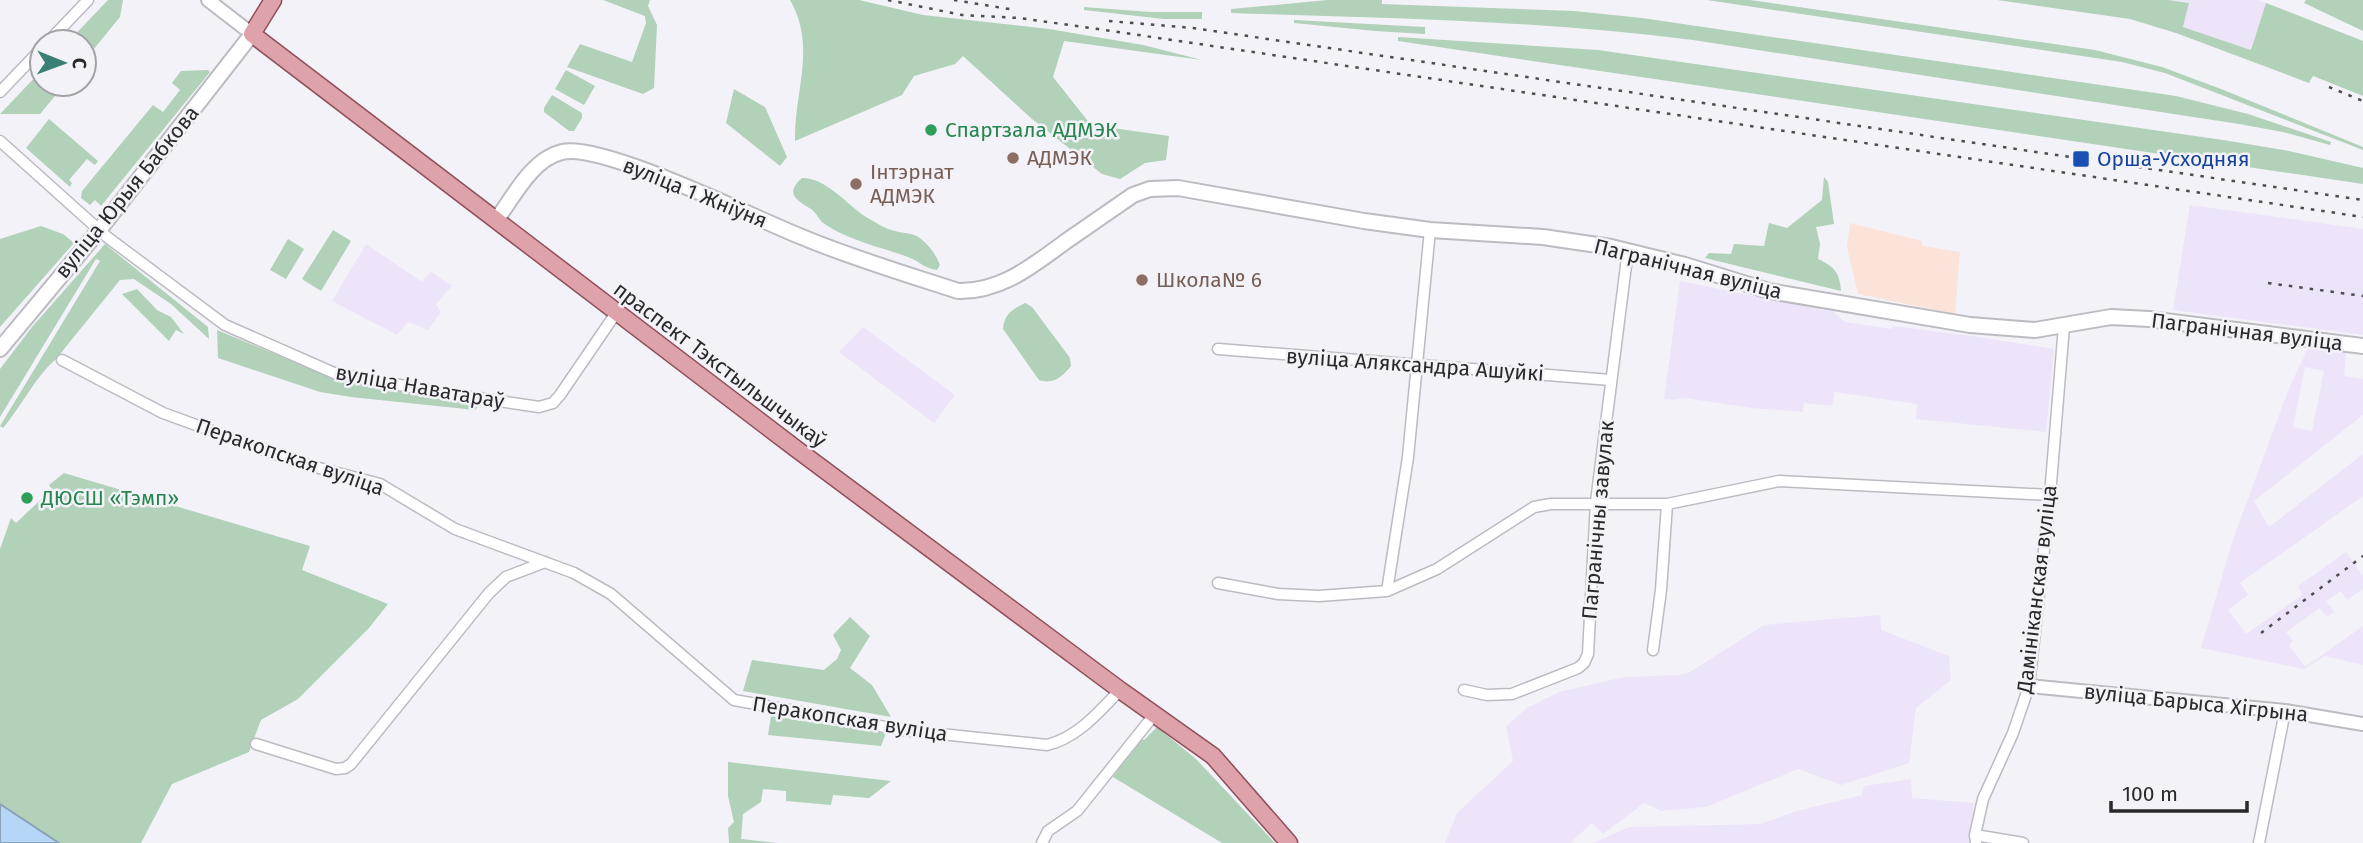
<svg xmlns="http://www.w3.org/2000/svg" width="2363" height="843" viewBox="0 0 2363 843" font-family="'Fira Sans',sans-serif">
  <rect width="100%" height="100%" fill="#f2f2f8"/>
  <!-- commercial -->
  <path fill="#fbe3d9" d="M1850 223 1922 241V246L1960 252 1955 314 1858 294 1847 247Z"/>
  <!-- industrial -->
  <path fill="#eee4f9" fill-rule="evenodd" d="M2169 0H2258L2266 3 2252 50 2183 27 2189 3Z
    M2190 205 2363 229V335L2173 310Z
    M366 244 422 282 431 272 452 286 436 304 441 312 428 330 408 322 397 335 332 301Z
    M1680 281 1834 312 1845 322 1892 329 1893 326 1979 337 2054 349 2046 432 1916 419 1917 404 1835 392 1832 406 1804 403 1803 412 1752 408 1685 398 1674 400 1664 399Z
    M863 327 955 395 934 423 839 352Z
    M2309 346 2363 352V354L2346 353 2344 376 2363 379V415L2254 501 2269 527 2363 454V496L2240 583 2248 595 2228 610 2246 634 2302 595 2298 586 2346 552 2363 576V589L2347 600 2341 591 2326 601 2334 612 2327 617 2320 608 2286 632 2293 641 2289 645 2305 667 2363 626V665L2325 656 2304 669 2201 648 2233 539 2290 386ZM2305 367 2324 371 2312 431 2293 427Z
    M1880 615 1881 630 1949 656 1951 680 1916 708 1909 763 1841 785 1798 769 1706 807 1661 811 1644 803 1603 834 1592 823 1570 843H1445L1457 813 1513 761 1506 726 1527 708 1559 692 1624 677 1678 675 1690 672 1764 625Z
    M1911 779 1912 798 1974 803 1970 843H1593L1629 827 1760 824 1797 811 1862 795 1864 786Z"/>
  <!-- green -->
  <path fill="#b1d1b9" d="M108 0H123L120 17 84 61V42H68Z
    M603 0H650L648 6 657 25 654 88 643 94 567 67 580 44 632 62 646 23 645 16Z
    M790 0H859L923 15 1049 29 1143 45 1202 60 1064 41 1053 77 1091 125 1169 136 1166 160 1145 163 1120 179 1102 174 1032 119 963 56 955 64 914 76 902 95 795 141C794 91 817 47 790 0Z
    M1328 0H1382V4L1574 11 1642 18 2176 96 2248 114 2331 142 2330 145 2283 132 2239 124 1693 40C1539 20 1385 18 1231 13V9Z
    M1707 0H1750L2095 50 2162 67 2221 89 2363 147V150L2165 73 2122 62Z
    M1997 0H2168L2189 3 2183 27 2251 50 2266 3 2363 41V96L2313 76 2309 83 2176 33 2130 19Z
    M2306 0H2363V31L2304 3Z
    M1084 7 1150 12H1202V19H1164L1084 10Z
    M1294 20 1425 27V34L1375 31 1294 23Z
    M1398 37 1598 50 2223 140 2289 151 2363 168V184L1398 41Z
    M42 70V84H65L40 114H0Z
    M208 70 210 72 101 206 95 200 90 205 81 198 82 191 153 105 163 112 180 90 172 83 181 71Z
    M566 70 595 86 584 105 555 89Z
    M734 89 765 107 787 157 780 166 726 123Z
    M552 95 582 113V118L574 131H569L544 112V108Z
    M49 119 98 161 95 165 87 159 69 180 72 183 70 187 26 148Z
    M1824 177 1828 182 1834 224 1816 227 1820 244 1818 259C1834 266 1840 273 1841 291L1705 258 1709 253 1731 254 1734 244 1764 246 1769 223 1787 228 1822 200Z
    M802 178C827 178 846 204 866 217 875 222 885 229 895 231 905 234 913 232 921 239 930 246 936 255 940 265L937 270C925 269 919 261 908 257 880 247 851 241 826 225 819 221 817 213 811 209 797 200 784 194 802 178Z
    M41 226 63 234 74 243 0 327V239Z
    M333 230 351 241 321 291 302 279Z
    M288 239 304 249 286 279 270 270Z
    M105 244 208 327 209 339 171 304 134 279 120 280 56 359C34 378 22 406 3 428L0 426 100 261 96 259 0 417V369L32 327Z
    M137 289 157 310 171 317 184 334 176 330 169 341 122 294Z
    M1025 303 1032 307 1070 358 1071 366C1063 376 1053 385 1039 380L1003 329C1004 314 1013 309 1025 303Z
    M217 330 328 376 354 383 481 403 475 410 351 397 320 392 218 358Z
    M64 473 310 546 302 570 388 604 369 628 298 699 261 720 249 752 172 784 141 843H59L0 804V549L11 518 16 523 52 489 49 485Z
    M850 617 870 636 850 668 872 685 891 717 743 691 752 660 824 670 837 659 841 650 833 635Z
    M771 716 886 733 881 746 768 735Z
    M1157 727 1196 759 1275 843H1222L1113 777 1140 739 1144 740Z
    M728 762 891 781 869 798 833 795 831 805 786 801V791L763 789 761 802 743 814 741 839 777 843H729L728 828 734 822 728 796Z"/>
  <!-- water -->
  <path fill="#b6d6f8" stroke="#8ca2ba" stroke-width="2" d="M0 804 59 843H0Z"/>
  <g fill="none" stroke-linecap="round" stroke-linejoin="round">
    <defs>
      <path id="minor" d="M48 42 88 0
        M0 92 42 48
        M0 141 107 237 225 325 334 373 432 391 539 407 553 403 560 395 616 313
        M1218 349 1611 380
        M62 360 163 413 300 463 380 484 455 529 574 573 611 594 734 700 902 730 1047 745C1077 738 1099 712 1120 690
        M1218 583 1278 594 1319 596 1387 591 1437 569 1534 507 1551 504H1667L1779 481 2050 495
        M1387 591 1408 457 1430 230
        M1653 650 1661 590 1667 504
        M1464 690 1487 695 1512 694 1578 668 1584 663 1588 654 1596 502 1628 250
        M256 744 336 769 345 768 351 764 489 593 506 577 545 562
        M1975 835 2023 843
        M1042 843 1048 831 1077 811 1154 715
        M1976 843 1975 835 1983 799 2013 733 2029 686 2050 495 2064 326
        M2259 843 2285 711"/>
      <path id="tertiary" d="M208 0 252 34
        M2029 686 2285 711 2363 724"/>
      <path id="secondary" d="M497 219C514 196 532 159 562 152 602 142 756 219 802 237 852 258 906 274 958 291 1001 292 1032 266 1065 242 1088 226 1110 211 1133 195L1150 189 1178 188 1364 221 1430 230 1543 237 1611 247 1685 265 1769 291 1970 325 2035 330 2111 317 2149 319 2363 346
        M0 349 100 229 252 34"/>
      <path id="primary" d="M273 0 252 34 795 448 1120 690 1213 756 1289 843"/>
    </defs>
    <!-- minor casing -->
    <use href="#minor" stroke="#bbbbc1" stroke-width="13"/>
    <!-- tertiary casing -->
    <use href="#tertiary" stroke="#bbbbc1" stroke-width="16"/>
    <!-- secondary casing -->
    <use href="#secondary" stroke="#bbbbc1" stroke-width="18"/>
    <!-- primary casing -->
    <use href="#primary" stroke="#904f59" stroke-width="19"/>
    <!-- minor -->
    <use href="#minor" stroke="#fff" stroke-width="10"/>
    <!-- tertiary -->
    <use href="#tertiary" stroke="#fff" stroke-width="12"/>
    <!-- secondary -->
    <use href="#secondary" stroke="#fff" stroke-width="14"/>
    <!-- primary -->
    <use href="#primary" stroke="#dea2aa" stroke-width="16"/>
    <!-- rail -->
    <path stroke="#4d4d50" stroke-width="2.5" stroke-dasharray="3.5 7" stroke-linecap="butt" d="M888 0 962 15 1019 18 1098 29 2363 217
      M954 0 1015 10
      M1109 21 1193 28 2363 200
      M2329 87 2363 101
      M2268 283 2363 296
      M2261 633 2363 556"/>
  </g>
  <!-- markers -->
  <g fill="#2e9e5b" stroke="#f2f2f8" stroke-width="2.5">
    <circle cx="931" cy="130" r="7"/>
    <circle cx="27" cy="498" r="7"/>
  </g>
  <g fill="#8d6e63" stroke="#f2f2f8" stroke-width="2.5">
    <circle cx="1013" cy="158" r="7"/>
    <circle cx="856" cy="184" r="7"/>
    <circle cx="1142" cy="280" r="7"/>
  </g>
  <rect fill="#1a4fb4" stroke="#f2f2f8" stroke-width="2.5" x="2072" y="150" width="18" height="18" rx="3.5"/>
  <g text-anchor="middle" stroke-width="5" stroke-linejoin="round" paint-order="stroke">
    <!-- leisure labels -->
    <g font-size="21" fill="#27864d" stroke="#f2f2f8" text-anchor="start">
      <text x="945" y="137">Спартзала АДМЭК</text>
      <text x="41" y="505">ДЮСШ «Тэмп»</text>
    </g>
    <!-- education labels -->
    <g font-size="21" fill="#785e54" stroke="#f2f2f8" text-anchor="start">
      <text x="1027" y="165">АДМЭК</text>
      <text x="870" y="179">Інтэрнат<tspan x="870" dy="24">АДМЭК</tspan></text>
      <text x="1156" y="287">Школа№ 6</text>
    </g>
    <!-- transit labels -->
    <g font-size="21" fill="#164399" stroke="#f2f2f8" text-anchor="start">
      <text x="2097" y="166">Орша-Усходняя</text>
    </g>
    <!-- street labels -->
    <g font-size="21" fill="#29292b" stroke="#f2f2f8">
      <text transform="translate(127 192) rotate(-51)" y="7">вуліца Юрыя Бабкова</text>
      <text transform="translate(695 193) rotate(22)" y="7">вуліца 1 Жніўня</text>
      <text transform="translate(1688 269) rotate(14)" y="7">Пагранічная вуліца</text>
      <text transform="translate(2247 332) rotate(7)" y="7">Пагранічная вуліца</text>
      <text transform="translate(720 365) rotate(37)" y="7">праспект Тэкстыльшчыкаў</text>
      <text transform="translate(1415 365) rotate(4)" y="7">вуліца Аляксандра Ашуйкі</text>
      <text transform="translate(420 387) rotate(10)" y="7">вуліца Наватараў</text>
      <text transform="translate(290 457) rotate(19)" y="7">Перакопская вуліца</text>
      <text transform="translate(1598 520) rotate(-85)" y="7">Пагранічны завулак</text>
      <text transform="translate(2037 589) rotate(-83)" y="7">Дамініканская вуліца</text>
      <text transform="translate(2196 703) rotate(6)" y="7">вуліца Барыса Хігрына</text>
      <text transform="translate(850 719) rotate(9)" y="7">Перакопская вуліца</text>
    </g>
  </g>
  <!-- north arrow -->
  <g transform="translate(63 63) rotate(91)"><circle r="33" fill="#f2f2f8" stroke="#a2a2a6" stroke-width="2"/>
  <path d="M0-5L12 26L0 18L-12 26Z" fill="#3a7f75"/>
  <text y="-10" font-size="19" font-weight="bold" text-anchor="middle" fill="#29292b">С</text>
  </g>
  <!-- scale -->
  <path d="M2111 801v10h136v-10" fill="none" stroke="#29292b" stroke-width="3.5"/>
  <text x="2122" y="801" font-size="21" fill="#29292b" stroke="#f2f2f8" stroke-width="5" paint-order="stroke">100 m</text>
</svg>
